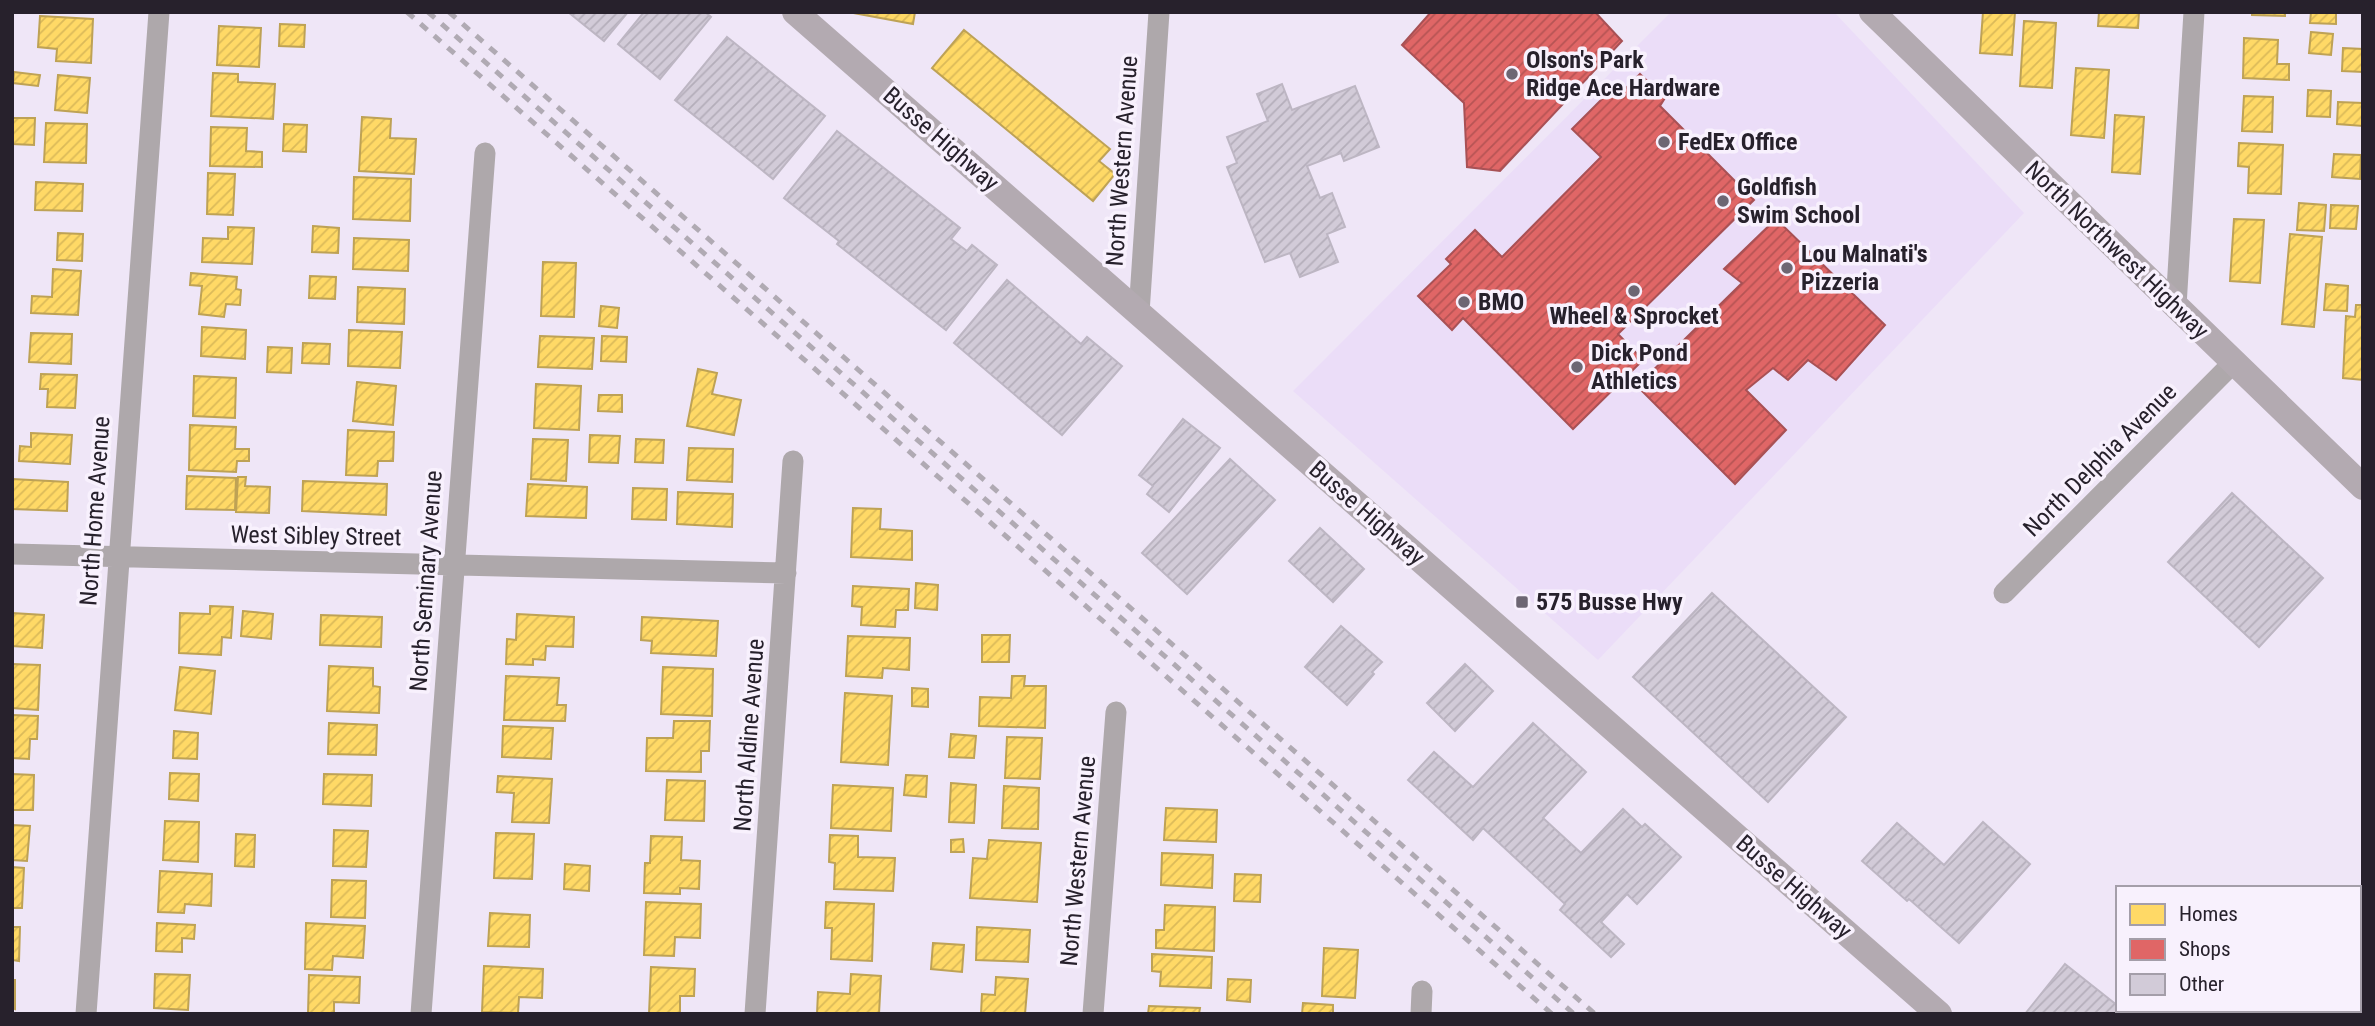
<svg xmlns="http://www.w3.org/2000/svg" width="2375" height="1026" viewBox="0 0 2375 1026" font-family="'Roboto Condensed',sans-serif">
  <defs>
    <pattern id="homes-hatch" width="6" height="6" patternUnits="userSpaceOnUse" patternTransform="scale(1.75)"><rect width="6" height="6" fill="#ffd966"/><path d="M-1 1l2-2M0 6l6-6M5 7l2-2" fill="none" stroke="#dbba59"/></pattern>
    <pattern id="shops-hatch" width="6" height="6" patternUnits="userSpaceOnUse" patternTransform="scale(1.75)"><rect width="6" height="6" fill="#e06666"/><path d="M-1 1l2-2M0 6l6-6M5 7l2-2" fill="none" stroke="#b65454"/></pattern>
    <pattern id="building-hatch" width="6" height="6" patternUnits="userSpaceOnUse" patternTransform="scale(1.75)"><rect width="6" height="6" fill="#d2cbd8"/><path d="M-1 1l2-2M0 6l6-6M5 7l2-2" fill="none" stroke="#b4aeba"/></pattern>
  </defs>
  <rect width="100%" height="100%" fill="#efe6f7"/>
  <!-- built -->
  <path fill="#ebddf8" d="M1671 12H1834L2024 213 1598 660 1293 391Z"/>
  <!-- homes -->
  <path fill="url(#homes-hatch)" stroke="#bea255" stroke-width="2" d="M848 12H915L913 24Z
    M1983 12H2015L2012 55 1980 53Z
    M2099 12H2139L2138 28 2098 26Z
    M2252 12H2285V16L2252 15Z
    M2311 12H2336V24L2310 23Z
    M40 16 93 19 91 63 56 61 57 49 38 47Z
    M2024 21 2056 23 2052 88 2020 86Z
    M280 24 305 25 304 47 279 46Z
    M219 26 261 28 259 67 217 65Z
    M964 30 1110 149 1099 161 1115 174 1093 201 932 68Z
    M2311 32 2333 34 2331 55 2309 53Z
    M2244 38 2278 40 2277 64H2289V80L2243 78Z
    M2343 48 2363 49V72L2342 71Z
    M2076 68 2109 70 2104 138 2071 135Z
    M14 72 40 75 38 86 13 83Z
    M213 73 238 74V82L275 84 273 119 211 116Z
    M58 75 90 78 87 113 55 110Z
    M2308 90 2331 91 2330 117 2307 116Z
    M2244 96 2273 97 2272 132 2242 131Z
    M2338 102 2363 103V126L2337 124Z
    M2115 115 2144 117 2140 174 2112 172Z
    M362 117 391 119 390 138 416 139 414 174 359 171Z
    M12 118H35L34 145 12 144Z
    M46 123 87 124 86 163 44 162Z
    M284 124 307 125 306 152 283 151Z
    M211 127 247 128 246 151 262 152V167L210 166Z
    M2239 143 2283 145 2281 194 2248 193 2249 167 2238 166Z
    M2334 154 2361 155 2360 179 2332 177Z
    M208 173 235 174 233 215 207 214Z
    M354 177 411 179 410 221 353 219Z
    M36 182 83 184 82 211 35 210Z
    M2299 203 2326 205 2324 231 2297 230Z
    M2331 205 2358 206 2356 229 2330 228Z
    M2234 219 2264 220 2260 283 2230 281Z
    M313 226 339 228 338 253 312 252Z
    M228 227 254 228 252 264 202 262 203 238 228 239Z
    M58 233 83 234 82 261 57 260Z
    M2290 234 2322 237 2314 327 2282 324Z
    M354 238 409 240 408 271 353 269Z
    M543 262 576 263 574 317 541 316Z
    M53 269 81 271 78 315 31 313 32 296 52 297Z
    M191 273 237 277 236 289 241 290 240 305 226 304 224 317 199 314 202 286 190 285Z
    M310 276 336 277 335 299 309 298Z
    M2326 284 2348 286 2347 311 2324 310Z
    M358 287 405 289 404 324 357 322Z
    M2356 305H2363V380L2343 378 2346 316 2355 317Z
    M601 306 619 308 617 328 599 326Z
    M202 327 246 330 245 359 201 356Z
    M349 330 402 332 400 368 348 366Z
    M31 333 72 334 71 364 29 362Z
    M540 336 594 338 592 369 538 367Z
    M602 336 627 337 626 362 601 361Z
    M303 343 330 344 329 364 302 363Z
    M268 347 292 348 291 373 267 372Z
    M698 369 717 373 712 394 741 400 734 435 687 426Z
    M41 374 77 375 75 408 47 407 48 389H40Z
    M194 376 236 378 235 418 193 416Z
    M357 382 396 386 393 425 353 421Z
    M536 384 581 386 579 430 534 428Z
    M599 395H622V412L598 411Z
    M190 425 236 427 235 449H249V461H237L236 472 189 470Z
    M348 430 394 432 393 461H378L377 476 346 475Z
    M31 433 72 435 70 464 19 461 20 446 31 447Z
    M590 435 620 436 618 463 589 462Z
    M533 439 568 440 566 481 531 479Z
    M636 439 664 440 663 463 635 462Z
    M689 448 733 449 732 482 687 480Z
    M187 476 236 478 235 510 186 509Z
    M238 477H246L245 486 270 487 269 513 236 512Z
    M12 479 68 482 67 511 12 509Z
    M303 481 387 484 386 515 302 511Z
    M528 484 587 487 586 518 526 516Z
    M633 488 667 489 666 520 632 519Z
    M678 492 733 494 732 527 677 524Z
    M853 508 881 509 880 529 912 531V560L851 557Z
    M916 583 938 585 937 610 915 608Z
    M853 586 909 589 908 610H896L895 627 861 625 862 607 852 606Z
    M210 606 233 607 231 638 222 637 221 655 179 653 180 613 210 614Z
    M243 611 273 614 271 639 241 636Z
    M12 613 44 615 42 648 12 646Z
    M517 614 574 617 573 647 546 646 545 660 533 659V665L506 664 507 639 516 640Z
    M321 615 382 617 381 647 320 645Z
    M642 617 718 621 716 656 651 653 652 641 641 640Z
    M982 635H1010L1009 662H982Z
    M848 636 910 638 909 670 883 668 882 678 846 676Z
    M12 664 40 665 38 710 12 708Z
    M329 666 373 668V686L380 687 379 713 327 711Z
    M180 667 215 671 211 714 175 710Z
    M663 667 713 669 712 716 661 714Z
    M506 676 559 678 557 705H566L565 721 504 720Z
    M1012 676H1025L1024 686H1046L1045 728 979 726 980 697 1011 698Z
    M912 688 928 689V707L912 706Z
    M845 693 892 696 888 765 841 762Z
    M12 715 38 716 37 739H30L29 759 12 758Z
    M674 721H710L709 751H701V772L646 771 647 738H673Z
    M329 723 377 725 376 755 328 754Z
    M503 726 553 728 551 759 502 757Z
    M174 731 198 733 197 759 173 758Z
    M951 734 976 736 974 758 949 757Z
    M1007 737 1042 738 1040 779 1005 778Z
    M170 773 199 774 198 801 169 799Z
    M12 774 34 775 33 810H12Z
    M324 774 372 775 371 806 323 804Z
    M906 775 927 776 926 797 904 795Z
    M498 776 552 779 549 823 512 822 514 793 497 792Z
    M667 780 705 781 704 821 665 820Z
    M951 783 976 785 974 823 949 822Z
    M833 785 893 788 891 831 831 828Z
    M1004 786 1039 788 1038 829 1002 828Z
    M1166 808 1217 810 1216 842 1164 840Z
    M165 821 199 822 198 862 163 860Z
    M12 825 30 826 27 861 12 860Z
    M334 830 368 831 366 867 333 866Z
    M496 833 534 834 532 879 494 878Z
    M236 834 255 835 254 867 235 866Z
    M830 835 858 836V857L895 858 893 891 834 889 835 863 829 862Z
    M651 836 682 837 681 860 700 861 699 889 680 888V894L644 893 645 863H650Z
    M963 839 964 852H951V840Z
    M989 840 1041 843 1037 902 970 898 973 858 987 859Z
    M1162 853 1213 855 1212 888 1161 885Z
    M565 864 590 866 589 891 564 889Z
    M12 867 24 868 22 908H12Z
    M160 871 212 874 211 906 185 904 184 913 158 912Z
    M1235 874 1261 875 1260 902 1234 901Z
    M332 880 366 881 365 918 331 917Z
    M646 902 701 904 700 938 675 937 674 956 644 955Z
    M826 902 874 904 872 961 831 959 832 928H825Z
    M1165 905 1215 907 1214 951 1156 948V930H1164Z
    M490 913 530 915 529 947 488 946Z
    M157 923 195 925 194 939 182 938V952L156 951Z
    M306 923 365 926 363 958 333 956 332 970 305 969Z
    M12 927H20L19 961 12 960Z
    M977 927 1030 930 1028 962 976 960Z
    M933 943 964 945 962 972 931 969Z
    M1324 948 1358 950 1355 998 1322 996Z
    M1152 954 1212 957 1211 988 1160 986 1161 972 1152 971Z
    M484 966 543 969 542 998 519 997 518 1013 482 1012Z
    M651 967 695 969 694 996H680V1014H649Z
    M155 974 190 975 188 1010 154 1008Z
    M851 974 881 976 879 1014H817L818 992 850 994Z
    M309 975 360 977 359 1003 334 1002V1014H308Z
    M996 977 1028 979 1025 1014H981L982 994 995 995Z
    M1228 979 1251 980 1250 1002 1227 1000Z
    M12 980H15V1009L12 1008Z
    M1303 1003 1333 1005V1014H1302Z
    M1149 1006 1200 1008 1199 1014H1148Z"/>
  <!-- shops -->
  <path fill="url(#shops-hatch)" stroke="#a85155" stroke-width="2" d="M1431 12H1595L1622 41 1500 171 1467 167 1464 103 1402 45Z
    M1640 74 1665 98 1660 106 1754 200 1618 334 1643 360 1573 429 1463 318 1452 330 1418 296 1451 264 1446 259 1475 230 1502 257 1601 157 1572 129 1619 82 1625 89Z
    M1776 219 1885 325 1836 380 1808 360 1788 380 1773 368 1746 390 1786 430 1735 484 1637 386 1742 283 1724 269Z"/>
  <!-- building -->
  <path fill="url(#building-hatch)" stroke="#bdb6c3" stroke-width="2" d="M568 12H628L604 41Z
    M644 12H705L711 17 660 79 618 44Z
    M727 37 825 116 773 179 675 100Z
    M1282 84 1292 110 1355 86 1379 147 1344 161 1341 153 1307 166 1320 198 1332 193 1345 227 1327 234 1338 262 1300 277 1290 253 1265 262 1227 167 1237 163 1227 137 1268 121 1257 94Z
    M837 131 960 228 951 239 967 251 972 245 997 265 946 330 837 244 839 241 784 198Z
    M1007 280 1081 344 1087 337 1122 366 1062 435 954 343Z
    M1183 419 1220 448 1169 512 1147 494 1153 486 1139 475Z
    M1230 459 1275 500 1187 594 1142 553Z
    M2232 493 2323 578 2259 647 2168 562Z
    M1320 528 1364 569 1333 602 1289 561Z
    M1712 593 1846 717 1768 802 1633 677Z
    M1341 626 1382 662 1372 672 1374 674 1347 705 1305 667Z
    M1465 664 1493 691 1455 731 1427 703Z
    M1533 723 1586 772 1543 818 1581 853 1623 809 1642 827 1645 824 1681 857 1637 904 1627 894 1601 922 1624 944 1611 957 1560 910 1565 904 1483 828 1473 840 1408 780 1434 752 1473 787Z
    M1983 822 2030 864 1959 943 1909 899 1907 901 1862 861 1897 823 1944 865Z
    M2065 964 2118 1006V1010H2123L2128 1014H2025Z"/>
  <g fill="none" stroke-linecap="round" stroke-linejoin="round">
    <!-- minor -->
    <path stroke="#aea8ab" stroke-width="21" d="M2176 306 2194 12
      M1139 313 1159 12
      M12 554 786 573
      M2004 593 2233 363
      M86 1014 159 12
      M421 1014 485 153
      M755 1014 793 461
      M1093 1014 1116 712
      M1421 1014 1422 991"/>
    <!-- major -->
    <path stroke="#b3aab1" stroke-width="26" d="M795 12 1939 1014
      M1872 12 2363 487"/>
    <!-- rail -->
    <path stroke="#b0aab3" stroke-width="5" stroke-dasharray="9 9" stroke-linecap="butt" d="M407 12 1552 1014
      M428 12 1574 1014
      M449 12 1595 1014"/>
  </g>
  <!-- markers -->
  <g fill="#6d6673" stroke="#f8f1fd" stroke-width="2.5">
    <circle cx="1512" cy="74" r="7"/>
    <circle cx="1664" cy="142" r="7"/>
    <circle cx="1723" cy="201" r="7"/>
    <circle cx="1787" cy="268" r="7"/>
    <circle cx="1634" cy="291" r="7"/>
    <circle cx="1464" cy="302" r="7"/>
    <circle cx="1577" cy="367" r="7"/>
    <rect x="1515" y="595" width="14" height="14" rx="3.5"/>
  </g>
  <g text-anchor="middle" stroke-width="7" stroke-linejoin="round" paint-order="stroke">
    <!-- poi labels -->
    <g font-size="24" font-weight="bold" fill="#27212c" stroke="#f8f1fd" text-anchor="start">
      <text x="1526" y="68">Olson's Park<tspan x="1526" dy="28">Ridge Ace Hardware</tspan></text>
      <text x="1678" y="150">FedEx Office</text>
      <text x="1737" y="195">Goldfish<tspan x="1737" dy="28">Swim School</tspan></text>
      <text x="1801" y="262">Lou Malnati's<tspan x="1801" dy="28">Pizzeria</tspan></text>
      <text x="1478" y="310">BMO</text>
      <text x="1634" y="324" text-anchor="middle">Wheel &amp; Sprocket</text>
      <text x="1591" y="361">Dick Pond<tspan x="1591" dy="28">Athletics</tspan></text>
      <text x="1536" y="610">575 Busse Hwy</text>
    </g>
    <!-- street labels -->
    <g font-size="24" fill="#27212c" stroke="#f8f1fd">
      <text transform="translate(941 139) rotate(41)" y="8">Busse Highway</text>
      <text transform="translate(1122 161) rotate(-86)" y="8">North Western Avenue</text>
      <text transform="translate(2117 250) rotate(44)" y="8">North Northwest Highway</text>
      <text transform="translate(2100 460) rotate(-45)" y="8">North Delphia Avenue</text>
      <text transform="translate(95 511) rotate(-86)" y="8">North Home Avenue</text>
      <text transform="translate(1367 513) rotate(41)" y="8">Busse Highway</text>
      <text transform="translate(316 536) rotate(1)" y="8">West Sibley Street</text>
      <text transform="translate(426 581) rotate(-86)" y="8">North Seminary Avenue</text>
      <text transform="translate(749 735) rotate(-86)" y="8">North Aldine Avenue</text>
      <text transform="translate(1078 861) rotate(-85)" y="8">North Western Avenue</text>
      <text transform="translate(1794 887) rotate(41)" y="8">Busse Highway</text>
    </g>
  </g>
  <!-- border -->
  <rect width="2375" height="1026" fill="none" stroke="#27212c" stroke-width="28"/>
  <!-- legend -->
  <rect x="2116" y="886" width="245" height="126" fill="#f8f1fd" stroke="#a49ea9" stroke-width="2"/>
  <rect x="2130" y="904" width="35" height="21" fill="#ffd966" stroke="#a49ea9" stroke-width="2"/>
  <text x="2179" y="921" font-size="21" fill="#27212c">Homes</text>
  <rect x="2130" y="939" width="35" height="21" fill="#e06666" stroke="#a49ea9" stroke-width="2"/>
  <text x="2179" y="956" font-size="21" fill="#27212c">Shops</text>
  <rect x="2130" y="974" width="35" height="21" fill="#d2cbd8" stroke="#a49ea9" stroke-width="2"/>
  <text x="2179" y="991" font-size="21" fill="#27212c">Other</text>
</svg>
